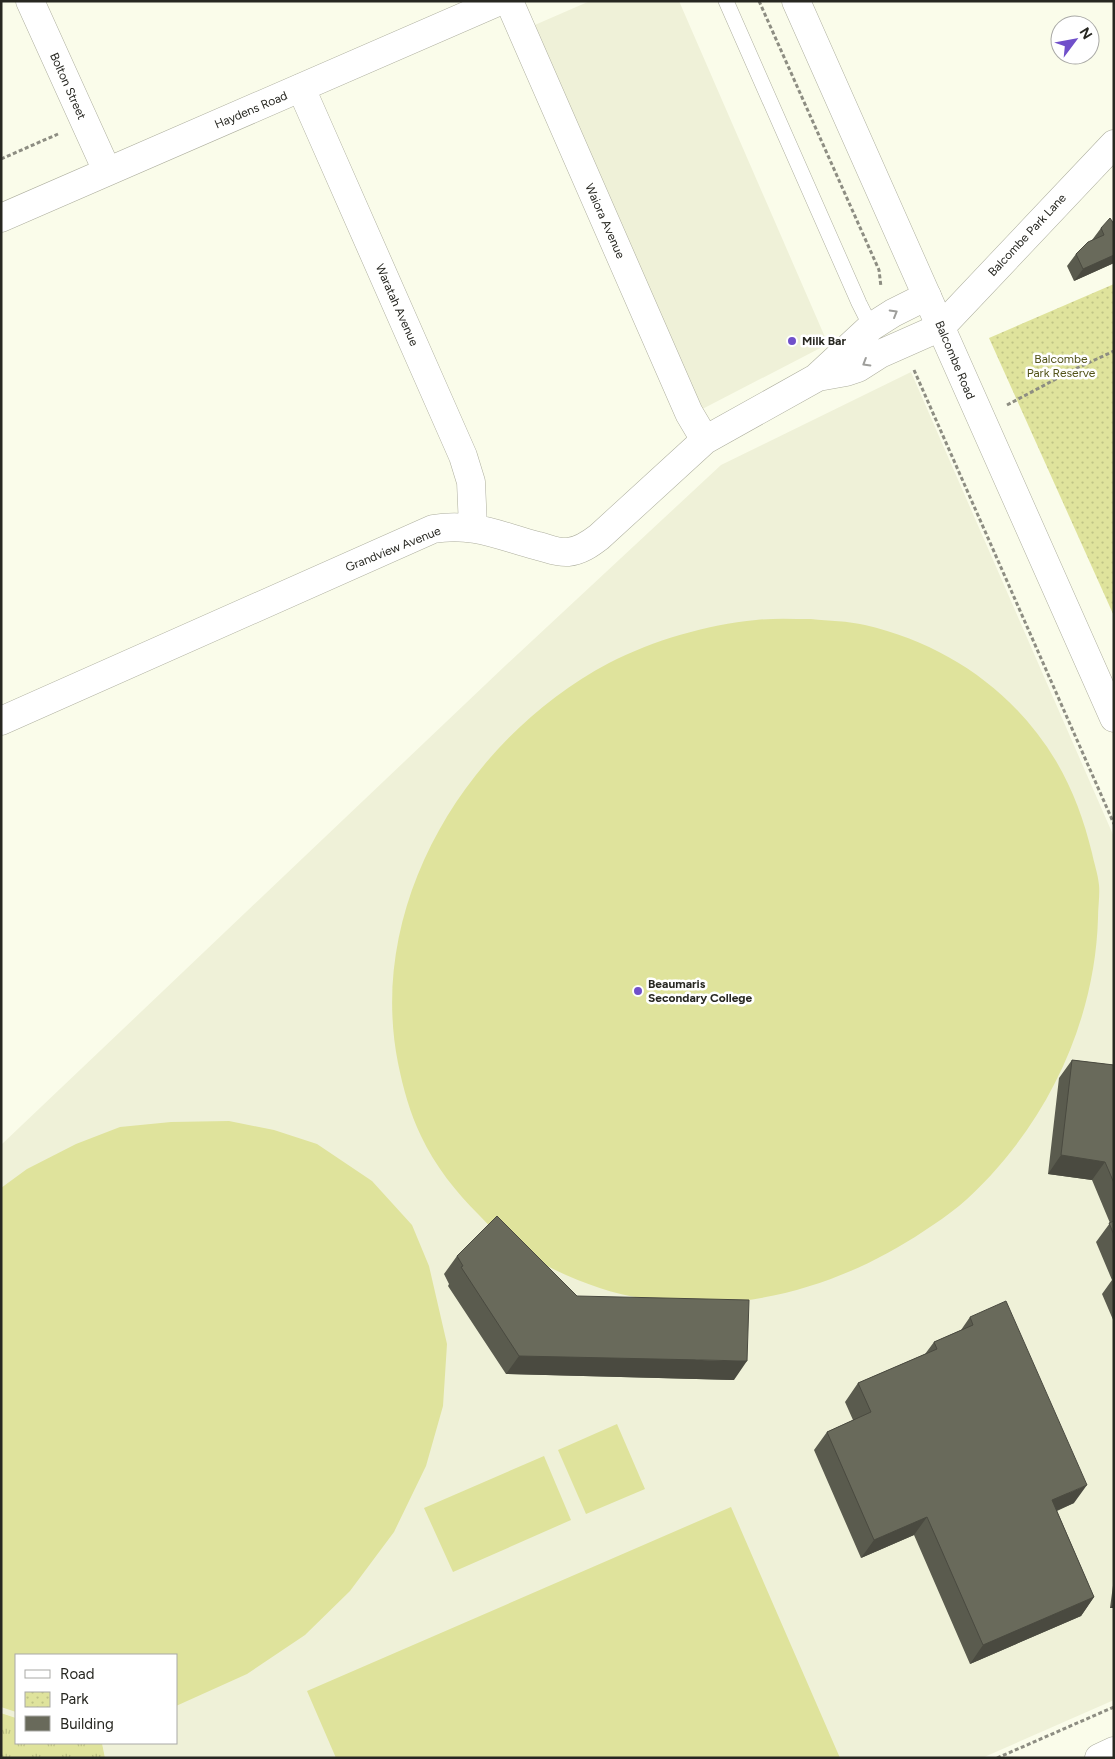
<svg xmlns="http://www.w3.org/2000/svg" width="1115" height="1759" viewBox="0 0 1115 1759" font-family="Figtree,sans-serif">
  <defs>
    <pattern id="grass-tufts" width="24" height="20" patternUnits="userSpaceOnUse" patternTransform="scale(1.25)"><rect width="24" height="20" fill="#dfe39c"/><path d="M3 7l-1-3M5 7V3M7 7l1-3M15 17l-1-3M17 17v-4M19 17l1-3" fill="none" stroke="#bfc386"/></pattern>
    <pattern id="park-dots" width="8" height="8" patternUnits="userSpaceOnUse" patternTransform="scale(1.25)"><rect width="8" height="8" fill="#dfe39c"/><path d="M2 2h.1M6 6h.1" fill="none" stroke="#bfc386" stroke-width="1.8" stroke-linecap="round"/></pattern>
  </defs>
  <rect width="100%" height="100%" fill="#fafcea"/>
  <!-- built -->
  <path fill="#eff1d8" d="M590 1H679L828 344 685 418 514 34Z
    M911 372 1114 837V1700L982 1758H105L102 1743H176V1655H16V1718L1 1713V1145L506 665 721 465Z"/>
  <!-- grass -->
  <path fill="url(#grass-tufts)" d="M1 1713 16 1718V1743H102L105 1758H1Z"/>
  <!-- park -->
  <path fill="url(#park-dots)" d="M1114 284V616L989 338Z"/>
  <!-- pitch -->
  <path fill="#dfe39c" d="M811 619C829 621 848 621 865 625 946 644 1013 690 1056 761 1073 790 1084 820 1092 853 1094 863 1098 874 1099 885 1100 895 1098 907 1098 918 1095 1027 1042 1134 959 1206 948 1215 936 1223 924 1231 869 1268 806 1293 741 1301 727 1302 712 1301 697 1300 679 1299 660 1300 642 1298 605 1294 552 1271 520 1251 505 1242 491 1228 479 1215 456 1192 435 1166 421 1136 410 1113 403 1088 398 1063 366 902 469 737 609 663 654 640 706 625 756 620 774 618 792 619 811 619Z
    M229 1121 274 1130 317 1144 372 1181 412 1225 429 1266 447 1344 443 1406 426 1466 394 1532 350 1591 305 1635 247 1674 176 1706V1655H16V1712L1 1707V1188L27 1169 76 1144 120 1127 171 1122Z
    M617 1424 645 1489 586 1514 558 1450Z
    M544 1456 571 1520 453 1572 424 1508Z
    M731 1507 840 1758H336L307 1691Z"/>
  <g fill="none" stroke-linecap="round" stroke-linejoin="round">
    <defs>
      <path id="service" d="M726 1 859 303 871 327"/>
      <path id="minor" d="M30 1 107 171
        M509 1 689 413 705 440
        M301 88 463 456 471 482 473 527
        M818 377 846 372 858 368 880 354 941 327 1114 144
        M1 721 433 529C473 522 500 536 538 546 547 548 558 553 568 552 580 551 590 544 599 537L705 440 816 378 871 327 893 313 927 296"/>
      <path id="tertiary" d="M1 218 500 1
        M1099 1758 1114 1751"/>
      <path id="primary" d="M796 1 1114 718"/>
    </defs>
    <!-- service casing -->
    <use href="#service" stroke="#aeaf9f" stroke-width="16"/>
    <!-- minor casing -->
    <use href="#minor" stroke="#aeaf9f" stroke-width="29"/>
    <!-- tertiary casing -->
    <use href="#tertiary" stroke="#aeaf9f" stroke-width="29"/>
    <!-- primary casing -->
    <use href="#primary" stroke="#aeaf9f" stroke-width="29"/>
    <!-- path -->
    <path stroke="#8d8d82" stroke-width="3" stroke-dasharray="4 2.5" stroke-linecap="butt" d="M759 1 879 270 881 287
      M1 159 58 134
      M914 370 1114 824
      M1007 405 1071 371 1114 351
      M997 1758 1114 1707"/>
    <!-- service -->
    <use href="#service" stroke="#fff" stroke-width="15"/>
    <!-- minor -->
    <use href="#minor" stroke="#fff" stroke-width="28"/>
    <!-- tertiary -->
    <use href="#tertiary" stroke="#fff" stroke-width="28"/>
    <!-- primary -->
    <use href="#primary" stroke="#fff" stroke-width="28"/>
  </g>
  <!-- wall -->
  <path fill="#5a5b4e" d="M1114 224V263L1074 281 1067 266 1076 254 1092 240 1101 228Z
    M1072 1060 1114 1065V1322L1102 1294 1112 1280 1096 1242 1110 1223 1092 1180 1048 1174 1059 1078Z
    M457 1256 577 1296 734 1380 506 1374 448 1286 449 1284 444 1274Z
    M970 1317 1074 1503 1057 1511 1094 1597 1081 1616 970 1664 914 1535 861 1558 814 1450 827 1432 853 1420 845 1402 858 1383 925 1354 934 1342 961 1330Z
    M1114 1578V1608H1110Z"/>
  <!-- shaded-wall -->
  <path fill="#4a4a40" d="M1114 255V263L1074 281 1083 269Z
    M1061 1155 1105 1162 1092 1180 1048 1174Z
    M519 1356 747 1361 734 1380 506 1374Z
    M1087 1485 1074 1503 1039 1518 1052 1500Z
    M927 1517 914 1535 861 1558 874 1540Z
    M1094 1597 1081 1616 970 1664 983 1645Z
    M1114 1603V1608H1110Z"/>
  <!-- building -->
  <path fill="#696a5b" stroke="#4a4a40" d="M1110 218 1114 224V255L1083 269 1076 254 1088 242 1104 235 1101 228Z
    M1072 1060 1114 1065V1183L1105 1162 1061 1155Z
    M497 1216 577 1296 749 1300 747 1361 519 1356 461 1267 463 1266 457 1256Z
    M1114 1221V1235L1109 1223Z
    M1006 1301 1087 1485 1052 1500 1094 1597 983 1645 927 1517 874 1540 827 1432 871 1412 858 1383 937 1349 934 1342 973 1325 970 1317Z"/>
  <!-- one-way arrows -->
  <defs><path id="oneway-chevron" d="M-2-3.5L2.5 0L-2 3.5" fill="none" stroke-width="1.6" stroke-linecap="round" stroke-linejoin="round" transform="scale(1.25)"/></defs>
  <g stroke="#9e9e9b">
    <use href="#oneway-chevron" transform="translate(894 313) rotate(-30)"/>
    <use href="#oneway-chevron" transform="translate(866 363) rotate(149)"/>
  </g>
  <!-- markers -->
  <g fill="#7050ca" stroke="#fff" stroke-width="2">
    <circle cx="792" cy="341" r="5"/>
    <circle cx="638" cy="991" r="5"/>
  </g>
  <g text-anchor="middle" stroke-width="5" stroke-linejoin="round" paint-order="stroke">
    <!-- street labels -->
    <g font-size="12" fill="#272721" stroke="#fff">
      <text transform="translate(68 86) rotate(66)" y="4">Bolton Street</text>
      <text transform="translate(251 110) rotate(-23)" y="4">Haydens Road</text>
      <text transform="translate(605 221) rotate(66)" y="4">Waiora Avenue</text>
      <text transform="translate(1027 235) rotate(-47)" y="4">Balcombe Park Lane</text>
      <text transform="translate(397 305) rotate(66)" y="4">Waratah Avenue</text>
      <text transform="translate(955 360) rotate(67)" y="4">Balcombe Road</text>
      <text transform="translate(393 549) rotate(-22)" y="4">Grandview Avenue</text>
    </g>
    <!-- poi labels -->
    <g font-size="12" font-weight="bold" fill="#272721" stroke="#fff" text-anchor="start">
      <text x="802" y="345">Milk Bar</text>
      <text x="648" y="988">Beaumaris<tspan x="648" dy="14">Secondary College</tspan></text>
    </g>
    <!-- park labels -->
    <g font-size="12" fill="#525319" stroke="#fff">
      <text x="1061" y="363">Balcombe<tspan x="1061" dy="14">Park Reserve</tspan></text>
    </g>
  </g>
  <!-- border -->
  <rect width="1115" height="1759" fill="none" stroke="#272721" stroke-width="5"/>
  <!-- legend -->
  <rect x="15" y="1654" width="162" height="90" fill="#ffffff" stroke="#a9a9a6"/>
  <rect x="25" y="1670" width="25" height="8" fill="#ffffff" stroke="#a9a9a6"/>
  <text x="60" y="1679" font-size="15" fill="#272721">Road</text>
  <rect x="25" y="1692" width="25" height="15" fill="url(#park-dots)" stroke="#a9a9a6"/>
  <text x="60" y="1704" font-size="15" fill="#272721">Park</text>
  <rect x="25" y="1716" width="25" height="15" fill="#696a5b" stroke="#a9a9a6"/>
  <text x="60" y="1729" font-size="15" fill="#272721">Building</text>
  <!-- north arrow -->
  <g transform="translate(1075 40) rotate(58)"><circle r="24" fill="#ffffff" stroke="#a9a9a6"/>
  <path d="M0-4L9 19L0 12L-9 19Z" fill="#7050ca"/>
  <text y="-8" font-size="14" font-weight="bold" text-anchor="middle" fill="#272721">N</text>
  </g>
</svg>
